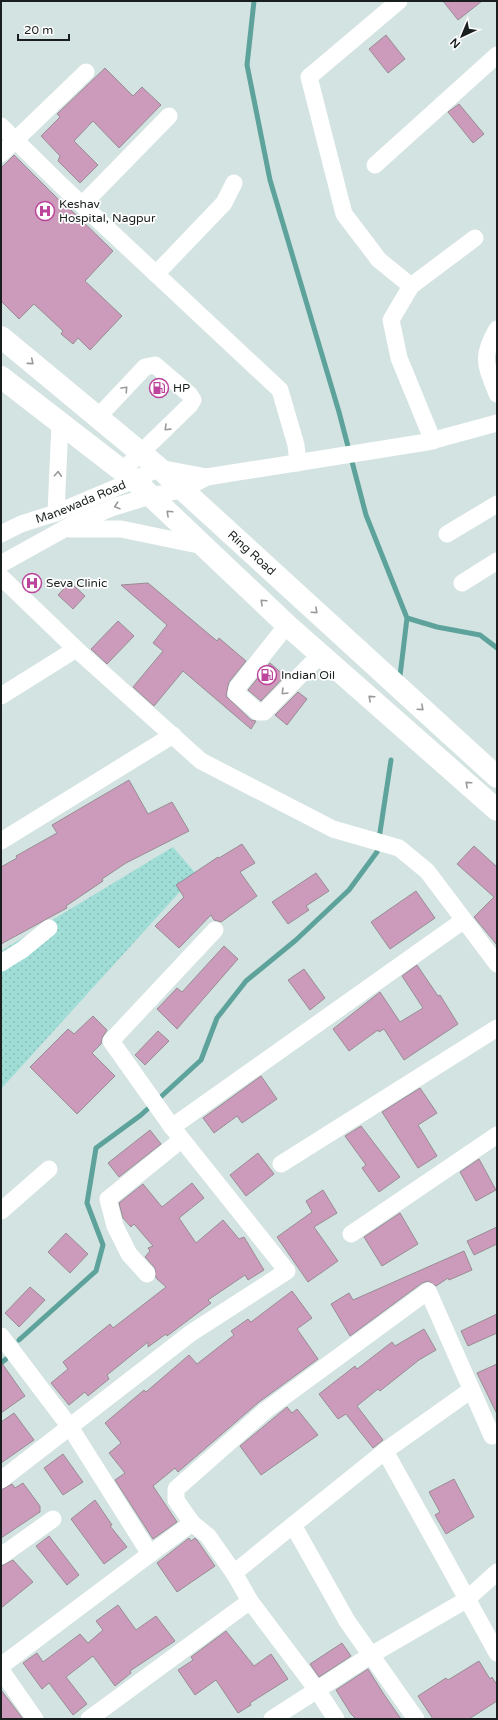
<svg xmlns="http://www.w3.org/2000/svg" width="498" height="1720" viewBox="0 0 498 1720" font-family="'Varela Round',sans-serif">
  <defs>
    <pattern id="green-dots" width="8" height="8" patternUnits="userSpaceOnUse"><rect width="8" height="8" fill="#9fddd6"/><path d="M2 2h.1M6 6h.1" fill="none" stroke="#88bdb7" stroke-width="1.8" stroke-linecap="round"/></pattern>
  </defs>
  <rect width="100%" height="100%" fill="#d3e3e1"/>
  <!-- green -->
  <path fill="url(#green-dots)" d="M173 847 196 874 1 1089V951Z"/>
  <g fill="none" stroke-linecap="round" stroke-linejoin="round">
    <!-- stream -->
    <path stroke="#5da39c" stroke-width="5" d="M254 1 247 65 270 180 339 412 366 515 407 618 437 627 480 635 497 648
      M400 676 407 618
      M19 1340 96 1271 103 1245 87 1203 96 1148 141 1115 201 1060 217 1018 246 981 296 940 349 890 377 852 391 760
      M1 1363 6 1359"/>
  </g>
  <!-- building -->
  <path fill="#cc9bbb" stroke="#988d94" d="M443 1H482L458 20Z
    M386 35 405 59 388 73 369 49Z
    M105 68 133 96 142 87 161 105 119 148 93 121 74 141 98 165 80 183 58 161 60 156 41 136 60 117 57 114Z
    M459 104 484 134 473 143 448 112Z
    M14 155 67 208 68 207 113 251 85 281 122 316 90 350 78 338 73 344 61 334 63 331 34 304 19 319 1 301V168Z
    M70 582 85 596 73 609 58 595Z
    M148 583 217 641 219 638 246 661 229 682 226 696 251 720 256 721 251 729 183 671 154 706 133 687 163 651 153 643 167 625 121 585Z
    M118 621 134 636 107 664 91 649Z
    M270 663 285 676 261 701 248 690Z
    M298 692 307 699 287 725 275 715Z
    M129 780 148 814 172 802 189 831 126 863 102 879 103 881 66 906 67 908 1 944V867L17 858 16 856 57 833 52 825Z
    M242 844 255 863 240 872 257 896 221 922 214 920 211 915 179 948 155 926 184 897 176 885 218 857 219 858Z
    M474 846 497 867V945L474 917 494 897 457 864Z
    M316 873 329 891 306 906 309 910 288 924 272 902Z
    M416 891 435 918 390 949 371 922Z
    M224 946 238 959 177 1029 157 1009 177 988 182 992Z
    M417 965 438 996 440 995 458 1024 404 1060 384 1029 379 1032 378 1030 349 1051 333 1029 380 992 400 1022 423 1008 402 976Z
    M304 969 325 998 310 1010 288 980Z
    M93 1016 107 1030 102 1038 101 1044 92 1053 115 1076 77 1114 30 1067 68 1029 74 1034Z
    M158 1031 169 1041 145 1065 135 1055Z
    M261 1076 277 1099 242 1123 237 1116 214 1133 203 1118Z
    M420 1088 437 1113 418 1125 437 1156 418 1168 382 1112Z
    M361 1126 400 1177 379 1192 362 1168 366 1165 345 1136Z
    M150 1130 161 1144 119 1177 108 1163Z
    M258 1153 274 1174 246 1196 230 1175Z
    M479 1159 496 1190 476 1201 460 1172Z
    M192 1183 204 1198 179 1218 196 1243 223 1220 239 1239 244 1237 264 1270 248 1280 245 1275 208 1300 211 1303 167 1336 166 1334 148 1347V1342L107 1375 109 1379 88 1396 85 1392 69 1405 51 1383 68 1369 63 1362 110 1324 113 1328 166 1287 156 1278 155 1268 145 1257 150 1251 148 1248 153 1246 134 1224 131 1227 123 1218 119 1203 143 1184 162 1207Z
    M323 1190 337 1213 314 1227 338 1261 308 1282 277 1237 312 1212 306 1201Z
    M400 1213 418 1244 382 1266 364 1237Z
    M497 1227V1244L474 1255 467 1241Z
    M66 1233 88 1254 70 1273 48 1252Z
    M464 1251 472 1270 449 1280 448 1278 436 1286 428 1281 422 1283 350 1336 331 1304 349 1293 353 1300Z
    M30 1287 45 1300 19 1327 5 1313Z
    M292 1291 312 1318 297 1329 318 1359 259 1402 178 1472 175 1468 153 1486 177 1522 153 1539 115 1480 125 1473 109 1453 121 1443 105 1423 144 1390 146 1392 189 1355 197 1364 234 1335 231 1331 248 1319 251 1322Z
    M497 1314V1333L468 1346 461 1331Z
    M424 1329 436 1350 419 1360 380 1391 378 1389 357 1406 383 1440 373 1448 346 1414 338 1419 319 1394 355 1366 357 1369 392 1342 395 1346Z
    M1 1362 25 1396 1 1413Z
    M497 1364V1414L477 1373Z
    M287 1407 292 1413 297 1409 318 1435 261 1475 240 1446Z
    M14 1413 34 1440 1 1463V1422Z
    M63 1454 83 1482 63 1495 44 1468Z
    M454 1479 474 1517 446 1534 435 1515 440 1512 429 1492Z
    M23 1483 40 1506V1512L1 1538V1490L12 1484 15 1488Z
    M95 1500 112 1525 110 1526 127 1547 104 1564 71 1519Z
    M49 1536 79 1575 67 1585 36 1546Z
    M189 1538 191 1541 195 1538 197 1540 215 1566 177 1592 157 1563Z
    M13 1560 33 1582 1 1608V1566Z
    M118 1605 136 1630 156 1616 175 1641 130 1671 131 1673 115 1686 93 1656 66 1677 87 1704 73 1715 49 1683 42 1689 23 1663 37 1653 43 1662 80 1634 88 1643 103 1630 96 1621Z
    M226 1631 254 1666 271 1654 288 1679 250 1703 251 1705 238 1713 216 1680 195 1695 178 1670 193 1660 191 1657Z
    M342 1643 351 1656 319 1677 310 1664Z
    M479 1661 490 1679 492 1677 497 1685V1701L469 1719H433L418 1696 446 1678 448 1680Z
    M368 1669 383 1693 401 1719H356L351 1714 336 1690Z
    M1 1690 14 1707 23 1719H1Z"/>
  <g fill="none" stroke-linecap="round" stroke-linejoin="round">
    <!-- minor -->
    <g stroke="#fff" stroke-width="17">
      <path d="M399 1 309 77 344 214 379 260 411 286 475 238"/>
      <path d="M1 126 62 186 280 390 296 445 298 463"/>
      <path d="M1 154 86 72"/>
      <path d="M375 165 497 55"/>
      <path d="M82 205 169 116"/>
      <path d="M156 274 224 203 234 183"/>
      <path d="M411 286 391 320 399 358 433 441"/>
      <path d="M497 329C480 358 486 365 497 394"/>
      <path d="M98 417 145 367 155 365 189 394 193 400 190 405 122 471"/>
      <path d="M56 513 60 423"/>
      <path d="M69 529H121L203 546"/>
      <path id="s1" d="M1 534 21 524 56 513 134 480 159 468 207 477"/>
      <path d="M447 534 497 504"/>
      <path d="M1 564 73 524 114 507 150 496 182 490 207 477 427 442 497 423"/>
      <path d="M1 577 76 649 201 761 333 829 399 848 427 871 464 920 172 1127 287 1271 191 1333 1 1480"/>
      <path d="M462 583 497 561"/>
      <path d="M287 625 237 688 236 693 258 712H264L321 654"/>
      <path d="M1 696 76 649"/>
      <path d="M1 841 173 735"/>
      <path d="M464 920 497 964"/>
      <path d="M1 963 22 950 49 928"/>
      <path d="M172 1127 111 1041 215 930"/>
      <path d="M281 1164 497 1028"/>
      <path d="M1 1211 49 1169"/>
      <path d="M351 1234 497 1135"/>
      <path d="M147 1274 129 1254 115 1226 108 1199 181 1140"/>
      <path d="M1 1336 70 1427 150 1554 1 1666"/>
      <path d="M385 1451 471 1390"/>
      <path d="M192 1523 208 1536 234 1573"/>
      <path d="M293 1525 385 1451 497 1653"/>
      <path d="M150 1554 192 1523 176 1500V1489L266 1410 428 1291 492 1436"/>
      <path d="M1 1556 53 1519"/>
      <path d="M1 1670 35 1719"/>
      <path d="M89 1719 250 1601"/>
      <path d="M272 1719 317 1690 250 1601 234 1573 293 1525 347 1621 416 1719"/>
      <path d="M336 1719 317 1690 371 1655 466 1600 497 1572"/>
    </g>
    <!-- highway -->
    <g stroke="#fff" stroke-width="22">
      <path id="s2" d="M1 337 159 468 497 777"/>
      <path d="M1 377 134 480 287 625 497 810"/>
    </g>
  </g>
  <!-- one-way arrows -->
  <defs><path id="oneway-chevron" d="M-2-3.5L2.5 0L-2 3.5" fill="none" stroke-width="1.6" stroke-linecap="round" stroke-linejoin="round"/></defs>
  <g stroke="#989a9a">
    <use href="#oneway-chevron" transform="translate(31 362) rotate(40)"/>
    <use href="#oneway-chevron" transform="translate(125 389) rotate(-47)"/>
    <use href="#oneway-chevron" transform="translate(167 428) rotate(136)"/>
    <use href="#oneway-chevron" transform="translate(58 474) rotate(-87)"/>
    <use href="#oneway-chevron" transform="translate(117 506) rotate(162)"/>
    <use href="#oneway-chevron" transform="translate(169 513) rotate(-137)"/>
    <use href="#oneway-chevron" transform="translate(263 602) rotate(-137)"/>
    <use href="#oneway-chevron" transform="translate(315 611) rotate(42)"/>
    <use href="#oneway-chevron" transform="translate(284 692) rotate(135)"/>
    <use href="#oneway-chevron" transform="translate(371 698) rotate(-138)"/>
    <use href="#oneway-chevron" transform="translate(421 708) rotate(42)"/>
    <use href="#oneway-chevron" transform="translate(468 784) rotate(-138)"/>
  </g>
  <!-- icons -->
  <defs>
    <symbol id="hospital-ring" viewBox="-11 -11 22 22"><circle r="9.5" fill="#fff" stroke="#bc459b" stroke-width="1.5"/><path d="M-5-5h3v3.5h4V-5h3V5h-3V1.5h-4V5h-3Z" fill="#bc459b"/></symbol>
    <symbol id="fuel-ring" viewBox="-11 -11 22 22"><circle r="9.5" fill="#fff" stroke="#bc459b" stroke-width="1.5"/><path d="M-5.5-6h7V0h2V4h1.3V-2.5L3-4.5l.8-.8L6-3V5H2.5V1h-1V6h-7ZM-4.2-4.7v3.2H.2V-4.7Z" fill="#bc459b"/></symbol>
  </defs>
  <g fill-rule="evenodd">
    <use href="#hospital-ring" x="34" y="200" width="22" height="22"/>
    <use href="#fuel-ring" x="148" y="377" width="22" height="22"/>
    <use href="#hospital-ring" x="21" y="572" width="22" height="22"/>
    <use href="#fuel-ring" x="256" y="664" width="22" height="22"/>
  </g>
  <g text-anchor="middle" stroke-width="3.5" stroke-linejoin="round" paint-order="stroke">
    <!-- poi labels -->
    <g font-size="12" fill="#191f1e" stroke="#fff" text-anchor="start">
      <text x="59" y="208">Keshav<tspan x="59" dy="14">Hospital, Nagpur</tspan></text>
      <text x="173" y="392">HP</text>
      <text x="46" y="587">Seva Clinic</text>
      <text x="281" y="679">Indian Oil</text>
    </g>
    <!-- street labels -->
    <g font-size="12" fill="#191f1e" stroke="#fff">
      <text dy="4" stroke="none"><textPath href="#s1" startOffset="86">Manewada Road</textPath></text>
      <text dy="4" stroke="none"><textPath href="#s2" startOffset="331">Ring Road</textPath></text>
    </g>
  </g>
  <!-- border -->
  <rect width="498" height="1720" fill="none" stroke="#191f1e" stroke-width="4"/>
  <!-- north arrow -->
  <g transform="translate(462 36) rotate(224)" stroke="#ffffff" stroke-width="3" paint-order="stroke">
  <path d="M0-3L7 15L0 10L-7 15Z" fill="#191f1e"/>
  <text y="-6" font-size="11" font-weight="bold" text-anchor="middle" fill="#191f1e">N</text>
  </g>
  <!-- scale -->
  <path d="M18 34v6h51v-6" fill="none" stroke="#191f1e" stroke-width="2"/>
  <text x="24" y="34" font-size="12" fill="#191f1e" stroke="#ffffff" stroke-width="3" paint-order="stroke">20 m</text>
</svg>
